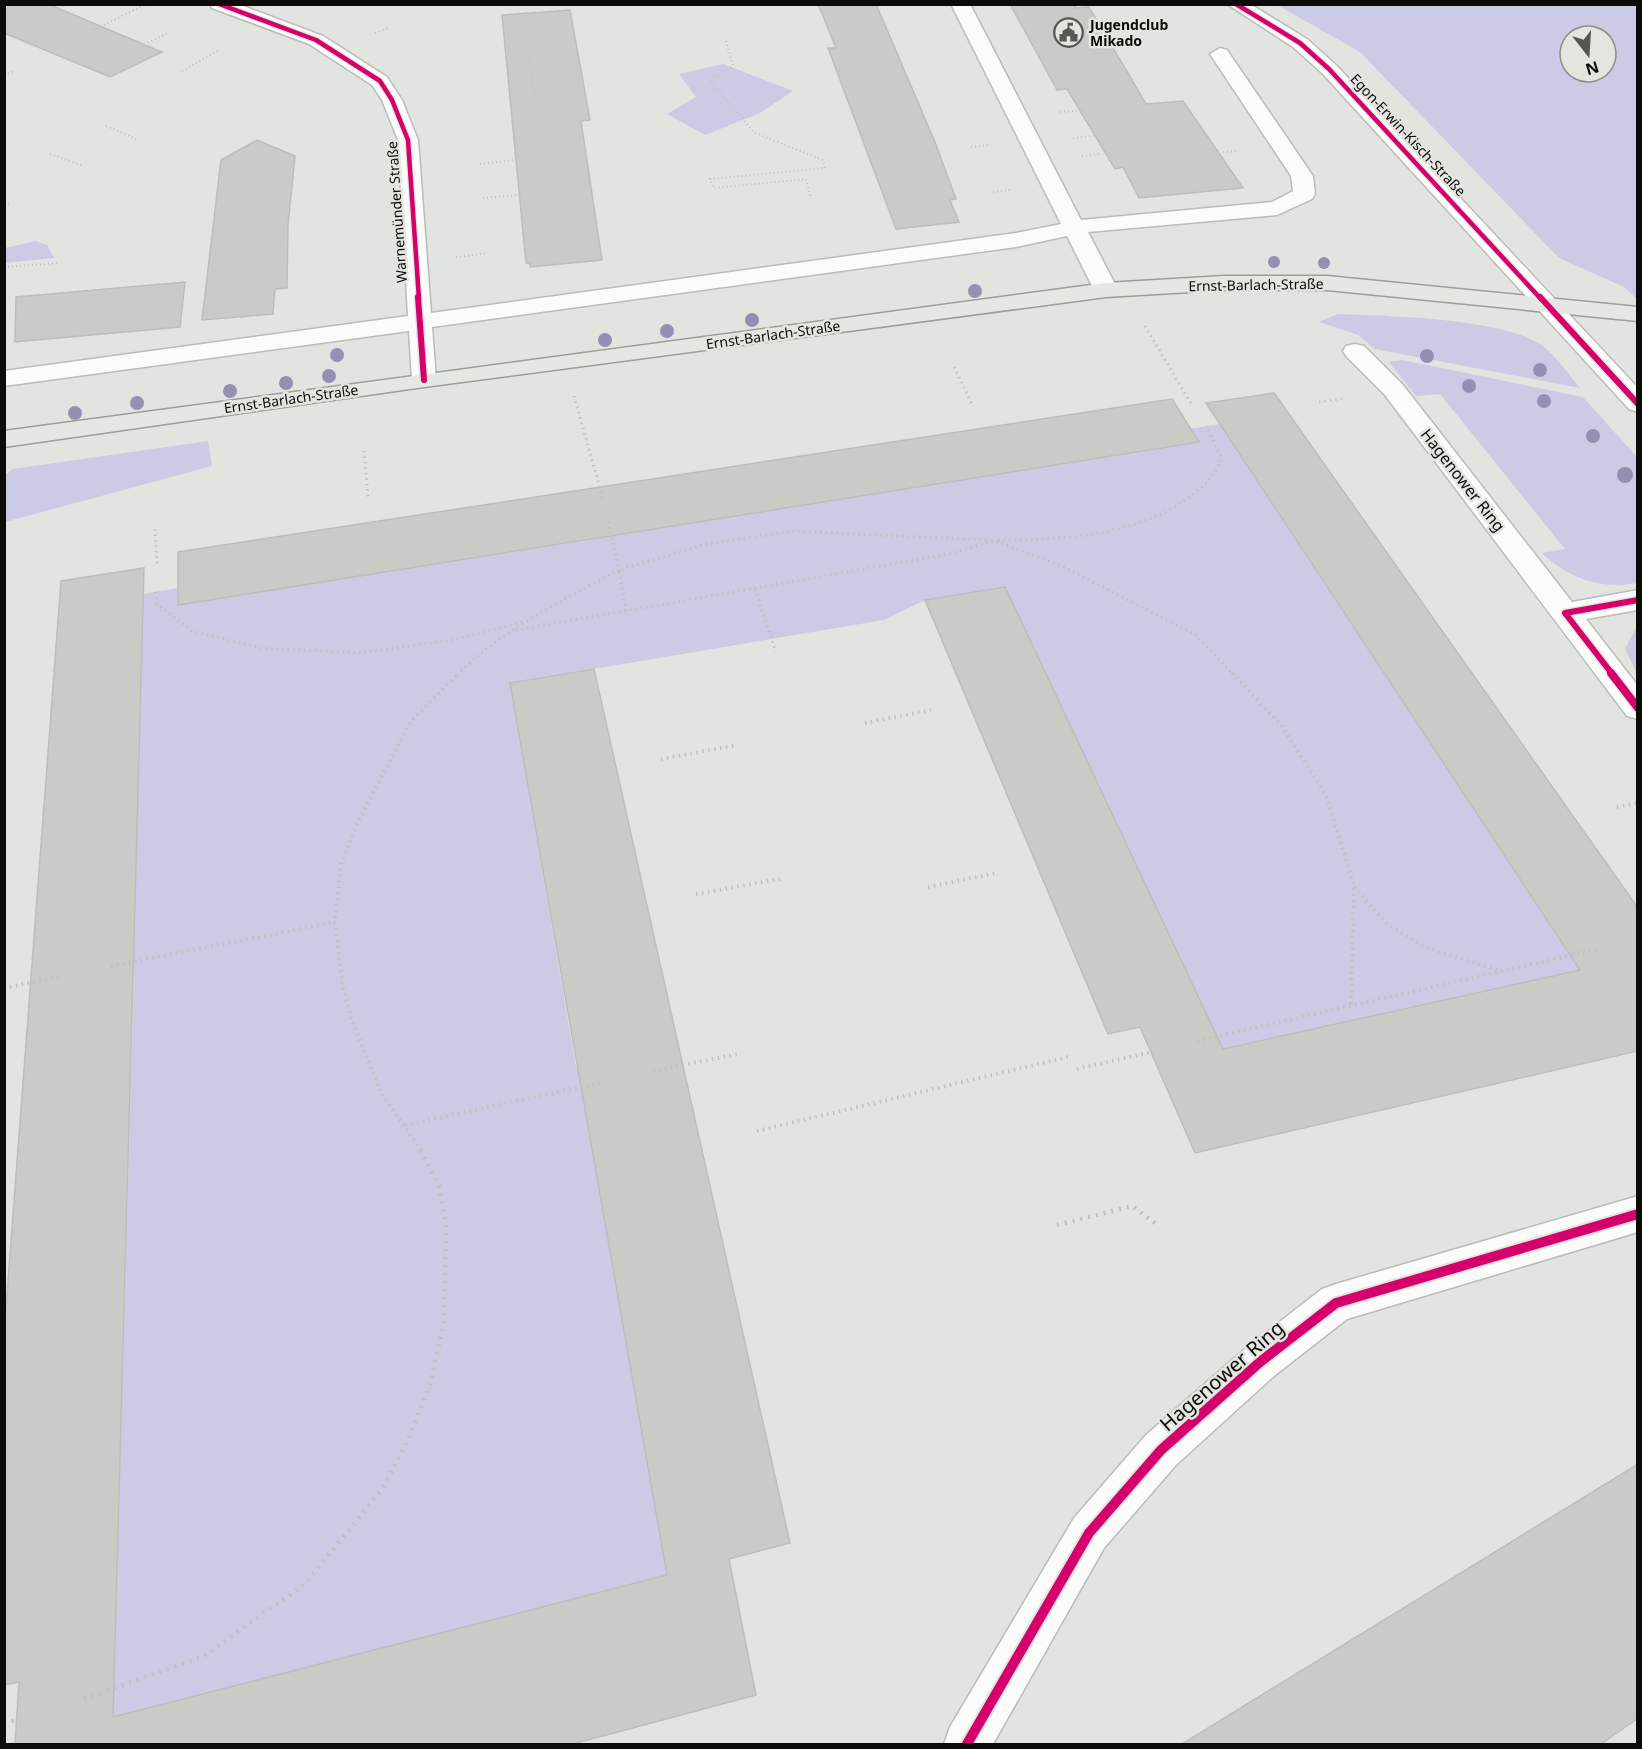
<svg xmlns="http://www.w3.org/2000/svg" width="1642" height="1749" viewBox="0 0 1642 1749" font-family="'Noto Sans',sans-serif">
  <rect width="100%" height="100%" fill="#e2e4e0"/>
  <!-- green -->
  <path fill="#cbcbe5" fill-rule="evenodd" d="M1277 5H1637V299L1624 287 1559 258 1360 52ZM1570 36H1606V72H1570Z
    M723 64 793 91 760 113 705 135 667 114 696 97 679 74Z
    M35 241 47 245 54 258 5 263V248Z
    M1338 314C1387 316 1508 318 1544 347 1558 358 1569 375 1580 388L1375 349 1358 335 1319 322Z
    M1402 360 1583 397 1637 457V583C1603 590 1567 578 1542 553L1565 549 1440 394 1416 396 1389 362Z
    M1220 424 1557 936 1586 930 1609 964 1202 1054 1206 1012 1005 587 925 600 884 620 510 683 576 1067 601 1062 584 1105 667 1575 83 1725 115 1656 134 978 110 982 143 594 178 588V605L597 539 594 523 631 532 1198 442 1190 429Z
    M208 441 212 466 5 522V475L13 469Z
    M1637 625 1638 674H1637L1625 649Z"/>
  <!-- building -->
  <path fill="#c9cbc7" stroke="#bcbebb" stroke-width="1.5" d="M4 4H48L162 52 110 77 4 33Z
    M818 4H876L935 142 956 199 950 200 959 222 896 229 828 48H836Z
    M1010 4H1074L1076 8 1089 7 1146 104 1183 101 1243 188 1139 198 1123 167 1115 169 1067 89 1057 90Z
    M570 10 590 120 581 121 602 260 530 267V263H526L502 15Z
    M257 140 295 156 288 225 287 288 275 289 273 314 202 320 221 160Z
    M185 282 180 327 15 342 16 297Z
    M1274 393 1638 908V1051L1195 1153 1140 1027 1108 1034 925 600 1005 587 1223 1049 1580 970 1206 403Z
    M1172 399 1199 442 178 605V552Z
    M144 568 113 1717 667 1575 510 683 594 669 790 1543 729 1559 756 1695 573 1744H15L19 1682 4 1685V1334L61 581Z
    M1638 1464V1718L1601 1744H1182Z"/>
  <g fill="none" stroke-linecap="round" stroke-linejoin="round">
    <defs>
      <path id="minor" d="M210 4H238L323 36 387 77 402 100 418 140 431 313 1016 233 1061 224 951 4H970L1081 220 1272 202 1293 191 1291 176 1210 54 1220 48 1227 50 1313 176 1315 194 1312 199 1277 215 1088 232 1118 290 1114 295H1098L1094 290 1067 236 1016 247 432 327 436 380 433 385 424 387 415 385 412 380 409 331 4 386V371L408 316 398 140 382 100 372 85 309 44 212 8Z
        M1227 4H1250L1307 39 1336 65 1638 388V412L1629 409 1322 73 1293 47Z
        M1355 344 1364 346 1403 385 1572 602 1638 590V610L1586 619 1638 686V719L1627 716 1385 395 1346 356 1343 351 1346 346Z
        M1638 1196V1232L1347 1319 1274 1376 1176 1465 1104 1548 993 1744H944L950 1727 1074 1518 1146 1435 1246 1348 1322 1289 1336 1284Z"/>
      <path id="major" d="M1224 276H1327L1638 307V321L1327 290H1224L1106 297 424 387 4 447V431L1106 283Z"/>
    </defs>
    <!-- minor casing -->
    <use href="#minor" stroke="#babcb9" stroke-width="3"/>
    <!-- major casing -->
    <use href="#major" stroke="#9ba096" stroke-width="3"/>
    <!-- path-far3 -->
    <path stroke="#c1c1c0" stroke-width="2" stroke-dasharray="1 3" stroke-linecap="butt" d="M58 8 66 4
      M93 30 147 4
      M375 33 388 28
      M726 41 733 66 709 80 755 133 823 160 825 168 710 179 713 188 806 179 811 198
      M137 48 168 33
      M529 59 535 99
      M182 71 219 50
      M4 75 14 71
      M1060 112 1086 110
      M106 126 136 139
      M1073 138 1100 135
      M971 147 988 145
      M1223 152 1238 151
      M50 154 84 166
      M1082 156 1099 154
      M480 164 515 160
      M993 192 1011 190
      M483 198 519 195
      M4 203 9 205
      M456 257 488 253
      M4 267 59 263"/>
    <!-- path-far2 -->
    <path stroke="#c1c1c0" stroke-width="3" stroke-dasharray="1.5 4" stroke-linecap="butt" d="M1145 326 1192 405
      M954 367 972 404
      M574 396 603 499
      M1319 402 1345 398
      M364 451 368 497
      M155 529 157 566
      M998 540C1068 540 1154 535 1207 482 1213 476 1217 467 1222 459L1206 426
      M755 589 776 652
      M155 592 157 604 192 631 261 648 359 653 453 640 526 621
      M626 611 619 570 702 545 790 531 988 540
      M516 630 954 553 993 540 1064 567 1196 635 1234 675
      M457 675C502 630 563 600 619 570L608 521"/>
    <!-- path-far1 -->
    <path stroke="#c1c1c0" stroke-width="4" stroke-dasharray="1.5 4.5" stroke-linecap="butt" d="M1232 673 1281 725 1326 795 1354 886 1351 1005
      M865 723 931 710
      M661 759 738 745
      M1617 807 1638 803
      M928 887 997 873
      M1354 887 1387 924 1425 947 1500 971
      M696 894 780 879
      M111 966 335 922
      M4 988 62 976
      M1197 1041 1598 949
      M1077 1069 1151 1052
      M653 1071 738 1054
      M405 1125 604 1082
      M757 1131 1072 1056
      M421 1150 381 1093 351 1018 343 987 335 922 341 864 357 824 410 722 459 673"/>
    <!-- path -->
    <path stroke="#c1c1c0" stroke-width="4.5" stroke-dasharray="2 6" stroke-linecap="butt" d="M1057 1225 1132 1206 1159 1226
      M84 1699 204 1656 305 1584 383 1488 408 1440 430 1384 444 1323 446 1226 439 1186 420 1149
      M4 1723 16 1720"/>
    <!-- minor -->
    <use href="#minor" fill="#fbfbfa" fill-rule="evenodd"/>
    <!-- major -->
    <use href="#major" fill="#e4e7e2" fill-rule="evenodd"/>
    <defs>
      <path id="cycleway-far3" d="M219 4 316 40 380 81 392 100 408 140 419 299
        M1236 4 1300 43 1329 69 1541 299"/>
      <path id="cycleway-far2" d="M418 297 424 380
        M1540 297 1638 404
        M1613 675 1565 613 1638 600"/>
      <path id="cycleway-far1" d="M1611 673 1638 708"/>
      <path id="cycleway" d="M967 1744 1089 1533 1161 1450 1260 1362 1336 1303 1638 1214"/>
    </defs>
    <!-- cycleway-far3 casing -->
    <use href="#cycleway-far3" stroke="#e2e6de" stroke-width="7"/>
    <!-- cycleway-far2 casing -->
    <use href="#cycleway-far2" stroke="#e2e6de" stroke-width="9"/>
    <!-- cycleway-far1 casing -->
    <use href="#cycleway-far1" stroke="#e2e6de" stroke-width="11"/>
    <!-- cycleway casing -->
    <use href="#cycleway" stroke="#e2e6de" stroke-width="14"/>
    <!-- cycleway-far3 -->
    <use href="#cycleway-far3" stroke="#d6006c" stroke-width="4.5"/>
    <!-- cycleway-far2 -->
    <use href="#cycleway-far2" stroke="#d6006c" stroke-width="6"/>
    <!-- cycleway-far1 -->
    <use href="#cycleway-far1" stroke="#d6006c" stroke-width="8"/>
    <!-- cycleway -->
    <use href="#cycleway" stroke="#d6006c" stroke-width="10"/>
  </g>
  <!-- trees -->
  <g fill="#9490b3">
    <circle cx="1274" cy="262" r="6"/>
    <circle cx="1324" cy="263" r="6"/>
    <circle cx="975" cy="291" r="7"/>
    <circle cx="752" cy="320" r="7"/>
    <circle cx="667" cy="331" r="7"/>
    <circle cx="605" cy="340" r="7"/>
    <circle cx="337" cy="355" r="7"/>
    <circle cx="1427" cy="356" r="7"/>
    <circle cx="1540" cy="370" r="7"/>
    <circle cx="329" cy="376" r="7"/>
    <circle cx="286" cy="383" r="7"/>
    <circle cx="1469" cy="386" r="7"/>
    <circle cx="230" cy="391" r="7"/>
    <circle cx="1544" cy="401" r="7"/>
    <circle cx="137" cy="403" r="7"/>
    <circle cx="75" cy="413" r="7"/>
    <circle cx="1593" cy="436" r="7"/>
    <circle cx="1625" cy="475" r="8"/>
  </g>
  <!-- icons -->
  <defs>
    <symbol id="civic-ring" viewBox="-11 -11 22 22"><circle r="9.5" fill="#e2e6de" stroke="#565854" stroke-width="1.5"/><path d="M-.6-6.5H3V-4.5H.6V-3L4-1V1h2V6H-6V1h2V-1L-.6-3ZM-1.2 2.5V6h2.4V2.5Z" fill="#565854"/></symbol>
  </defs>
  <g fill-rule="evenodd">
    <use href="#civic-ring" x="1052" y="16" width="33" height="33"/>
  </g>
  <g text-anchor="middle" stroke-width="5" stroke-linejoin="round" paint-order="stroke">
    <!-- far-poi labels -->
    <g font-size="14" font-weight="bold" fill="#0b0c09" stroke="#e2e6de" text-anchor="start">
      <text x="1090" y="30">Jugendclub<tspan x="1090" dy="16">Mikado</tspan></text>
    </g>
    <!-- far-street labels -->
    <g font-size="14" fill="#0b0c09" stroke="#e2e6de">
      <text transform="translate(1408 135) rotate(47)" y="5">Egon-Erwin-Kisch-Straße</text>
      <text transform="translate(397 212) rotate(-94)" y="5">Warnemünder Straße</text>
      <text transform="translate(1256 285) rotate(-1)" y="5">Ernst-Barlach-Straße</text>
      <text transform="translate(773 335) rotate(-8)" y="5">Ernst-Barlach-Straße</text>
      <text transform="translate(291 399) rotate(-8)" y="5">Ernst-Barlach-Straße</text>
    </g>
    <!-- street labels -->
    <g font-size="16" fill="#0b0c09" stroke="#e2e6de">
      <text transform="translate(1463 480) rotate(52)" y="6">Hagenower Ring</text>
    </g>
    <!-- near-street labels -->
    <g font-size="20" fill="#0b0c09" stroke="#e2e6de">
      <text transform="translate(1222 1376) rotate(-41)" y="7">Hagenower Ring</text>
    </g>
  </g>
  <!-- border -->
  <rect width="1642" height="1749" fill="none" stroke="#0b0c09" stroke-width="12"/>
  <!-- north arrow -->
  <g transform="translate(1588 54) rotate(163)"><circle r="28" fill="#e2e6de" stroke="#8c8f89" stroke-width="1.5"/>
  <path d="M0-4.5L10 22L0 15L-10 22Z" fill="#565854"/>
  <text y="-9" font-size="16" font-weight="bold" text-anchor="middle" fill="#0b0c09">N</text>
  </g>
</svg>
